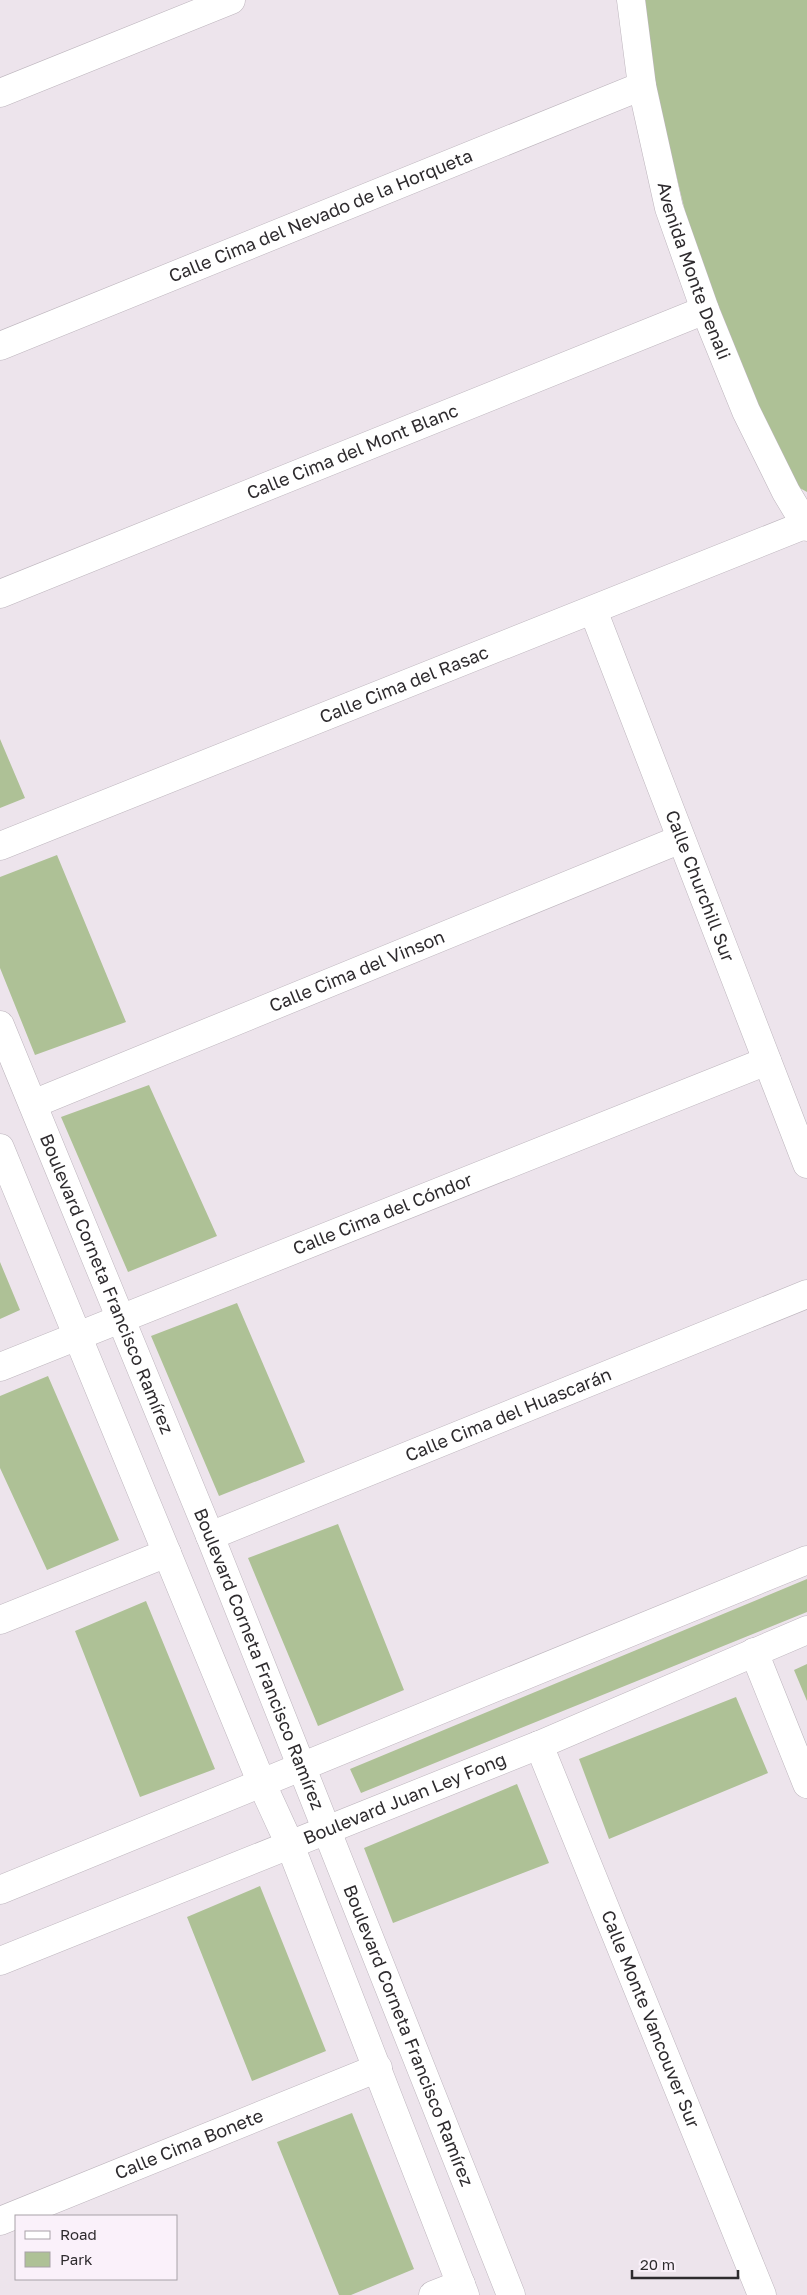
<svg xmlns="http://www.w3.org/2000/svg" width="807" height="2295" viewBox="0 0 807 2295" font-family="'Golos Text',sans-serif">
  <rect width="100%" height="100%" fill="#ede4ec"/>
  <!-- green -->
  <path fill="#aec196" d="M643 0H807V492L789 482 692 240 652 76Z
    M0 739 25 798 0 808Z
    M57 855 126 1022 35 1055 0 968V877Z
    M149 1085 217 1236 128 1272 61 1117Z
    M0 1262 20 1310 0 1319Z
    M237 1303 305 1462 219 1496 151 1336Z
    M48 1376 119 1540 47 1570 0 1468V1396Z
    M338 1524 404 1690 318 1726 248 1558Z
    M807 1579V1612L361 1793 350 1769Z
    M146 1601 215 1769 140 1797 75 1631Z
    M807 1664V1701L794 1670Z
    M736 1697 768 1773 609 1839 579 1759Z
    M517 1784 549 1863 393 1923 364 1848Z
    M260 1886 326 2051 252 2081 187 1917Z
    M352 2113 414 2269 351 2295H339L277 2142Z"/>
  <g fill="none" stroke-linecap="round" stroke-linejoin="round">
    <defs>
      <g id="street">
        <path id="s1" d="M631 0 642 86 669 208 705 310 746 411 786 492 807 527"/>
        <path d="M0 93 231 0"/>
        <path id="s2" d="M0 346 642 86"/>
        <path id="s3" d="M0 594 705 310"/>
        <path id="s4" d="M593 610 807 1164"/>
        <path id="s5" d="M0 846 807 524"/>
        <path id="s6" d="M33 1104 681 839"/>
        <path id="s7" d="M0 1367 767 1061"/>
        <path id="s8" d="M210 1536 807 1294"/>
        <path d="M0 1620 167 1553"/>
        <path d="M754 1652 807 1784"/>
        <path id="s9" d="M539 1745 762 2295"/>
        <path id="s10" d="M0 2221 378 2068"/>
        <path d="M433 2295 461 2284"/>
      </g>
      <g id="secondary">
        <path id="s11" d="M0 1025 210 1536 511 2295"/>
        <path d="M0 1148 262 1784 290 1845 465 2295"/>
        <path d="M0 1890 807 1560"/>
        <path id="s12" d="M0 1961 539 1745 807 1630"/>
      </g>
    </defs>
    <!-- street casing -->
    <use href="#street" stroke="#bdb5bd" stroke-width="29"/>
    <!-- secondary casing -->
    <use href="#secondary" stroke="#bdb5bd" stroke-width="29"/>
    <!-- street -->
    <use href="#street" stroke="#fff" stroke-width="28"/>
    <!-- secondary -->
    <use href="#secondary" stroke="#fff" stroke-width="28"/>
  </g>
  <g text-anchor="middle" stroke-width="5" stroke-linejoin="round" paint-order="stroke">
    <!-- street labels -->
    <g font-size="18" fill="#2e2b2e" stroke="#faf1fa">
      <text dy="6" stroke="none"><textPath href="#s2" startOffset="346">Calle Cima del Nevado de la Horqueta</textPath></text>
      <text dy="6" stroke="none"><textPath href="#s1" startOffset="279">Avenida Monte Denali</textPath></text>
      <text dy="6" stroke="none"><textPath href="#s3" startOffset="380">Calle Cima del Mont Blanc</textPath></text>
      <text dy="6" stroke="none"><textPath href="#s5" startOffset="435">Calle Cima del Rasac</textPath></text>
      <text dy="6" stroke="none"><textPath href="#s4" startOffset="296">Calle Churchill Sur</textPath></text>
      <text dy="6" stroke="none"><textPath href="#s6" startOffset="350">Calle Cima del Vinson</textPath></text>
      <text dy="6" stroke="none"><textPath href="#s7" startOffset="412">Calle Cima del Cóndor</textPath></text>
      <text dy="6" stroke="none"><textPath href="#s11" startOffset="280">Boulevard Corneta Francisco Ramírez</textPath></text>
      <text dy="6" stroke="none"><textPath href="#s8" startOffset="322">Calle Cima del Huascarán</textPath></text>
      <text dy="6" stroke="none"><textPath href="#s11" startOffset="685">Boulevard Corneta Francisco Ramírez</textPath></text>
      <text dy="6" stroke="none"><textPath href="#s12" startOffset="436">Boulevard Juan Ley Fong</textPath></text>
      <text dy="6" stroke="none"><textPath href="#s9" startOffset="296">Calle Monte Vancouver Sur</textPath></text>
      <text dy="6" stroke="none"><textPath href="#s11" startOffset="1090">Boulevard Corneta Francisco Ramírez</textPath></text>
      <text dy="6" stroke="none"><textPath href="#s10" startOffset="204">Calle Cima Bonete</textPath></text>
    </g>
  </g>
  <!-- legend -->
  <rect x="15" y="2215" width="162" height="65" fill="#faf1fa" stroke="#a8a2a8"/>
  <rect x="25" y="2231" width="25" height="8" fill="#ffffff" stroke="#a8a2a8"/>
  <text x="60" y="2240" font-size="15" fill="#2e2b2e">Road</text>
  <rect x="25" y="2252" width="25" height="15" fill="#aec196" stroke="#a8a2a8"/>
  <text x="60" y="2265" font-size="15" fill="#2e2b2e">Park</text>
  <!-- scale -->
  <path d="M632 2270v8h106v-8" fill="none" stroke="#2e2b2e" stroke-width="2.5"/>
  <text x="640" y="2270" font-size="15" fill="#2e2b2e" stroke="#faf1fa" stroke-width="4" paint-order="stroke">20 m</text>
</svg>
